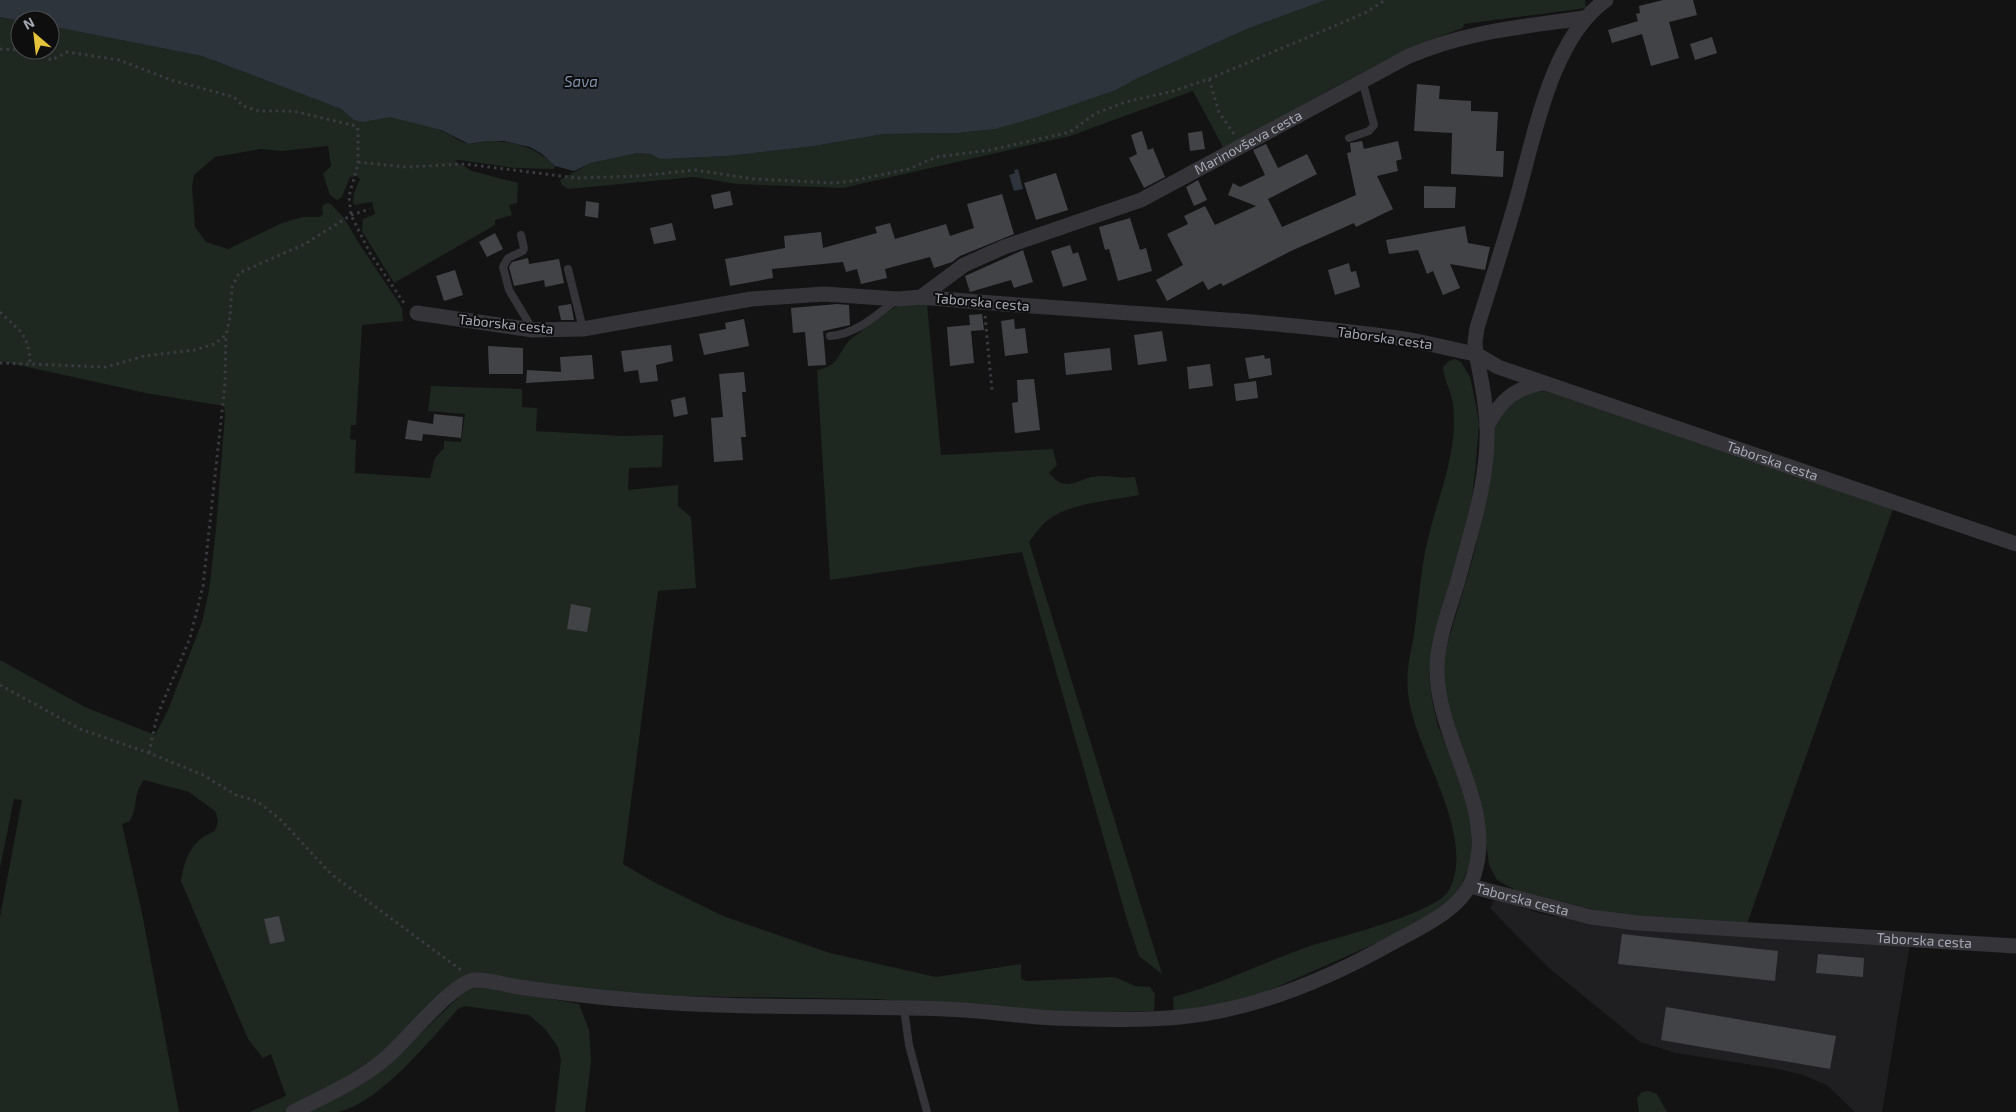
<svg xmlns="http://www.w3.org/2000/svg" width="2016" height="1112" viewBox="0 0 2016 1112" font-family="'Exo 2',sans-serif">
  <rect width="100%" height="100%" fill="#131314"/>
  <!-- built -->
  <path fill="#1f1f21" d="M1495 898 1542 914 1591 923 1910 944 1882 1112H1855L1827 1085 1803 1075 1778 1069 1676 1053 1640 1042 1549 968 1522 941 1490 908Z"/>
  <!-- green -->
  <path fill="#1f2721" d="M1326 0H1585L1586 8 1464 24 1463 28C1379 57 1302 107 1224 149L1193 91 1070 136 843 188 737 184 694 177 568 189 562 185 560 180 591 163 638 153 650 154 661 159 728 156 814 146 884 134 958 133 995 129 1116 90 1136 79 1247 29Z
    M0 17 20 21V50H50V26L202 56 341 109C366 131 365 116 390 117 406 117 428 125 442 131 451 135 461 143 470 144 476 144 483 141 489 141 516 141 536 148 555 166L554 169 515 168 458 160 455 161 472 171 518 183 517 203 509 205 512 215 495 220V225L394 283 362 231 363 219 375 214 372 202 355 205 353 203 354 193 360 179 357 176 350 177 342 197 337 200 330 195 323 174 331 166 328 146 281 151 261 149 215 157 194 175 192 188 195 227 206 242 228 249 282 223 303 217H320L323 214 322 206 327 203 331 204 344 218 360 245 399 303 402 309 403 321 362 325 356 425H351L350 439 356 440 355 473 430 478 435 458 444 448V441L461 442 465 414 428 411 431 386 522 389V407L537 408 536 431 623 436 663 435 662 467 629 468 628 490 678 485V506L691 517 696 588 658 591 623 864 652 881 723 916 830 953 936 977 1021 964V979L1028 981 1115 977 1135 986 1150 987 1155 994 1154 1011 1057 1013 877 999 666 996 603 993 473 974 380 1054 320 1094 284 1112H249L286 1096 271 1054 263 1058 248 1039 181 881C185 858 191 840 215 831L218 822 216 812 189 792 144 780C132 796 139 804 130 821L122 824 142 913 179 1112H0V917L22 800 14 799 0 868V660L85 707 155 735 168 710 202 622 209 591 216 529 225 414 224 406 146 393 0 361Z
    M927 304 941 455 1053 449 1057 465 1049 473C1053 477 1056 481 1061 483 1072 487 1081 479 1092 477 1106 474 1120 479 1135 477L1139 495C1114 500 1073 503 1052 517 1042 523 1036 533 1029 542L1162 974 1139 956 1127 920 1022 552 830 580 817 370C840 365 836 356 849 341 855 335 893 307 899 305 908 304 918 304 927 304Z
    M1455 359 1461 362 1470 377 1476 405 1479 423 1475 474 1471 503 1457 561 1433 639 1429 672 1432 701 1438 726 1461 780 1471 821V863L1457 894 1411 928 1247 1000 1174 1012 1173 997C1220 985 1264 962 1310 946 1338 937 1437 913 1449 890 1478 835 1413 749 1408 693 1406 669 1410 657 1414 635 1419 599 1421 562 1431 527 1440 494 1453 460 1454 425 1454 416 1454 404 1451 396 1448 385 1444 378 1443 367L1449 361Z
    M1545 391 1893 509 1747 924 1628 918 1515 890 1497 880 1489 865 1480 797 1447 711 1443 669 1445 652 1474 554 1484 508 1493 431 1498 416 1506 406 1530 392Z
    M477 986 579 1004 589 1030 591 1061 585 1112H555L561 1060 558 1047 545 1029 529 1015 465 1006 458 1009C432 1038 377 1106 337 1112 329 1112 319 1112 310 1112L388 1065 465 991Z
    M1648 1091 1657 1094 1667 1112H1639L1637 1098 1642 1092Z"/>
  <!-- water -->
  <path fill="#2d343c" d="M0 0H1326L1247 29 1136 79 1116 90 1037 117 995 129 958 133 884 134 814 146 728 156 661 159 650 154 638 153 591 163 574 171 555 166 542 154 530 147 504 141H487L469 144 441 130 390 117 363 122 354 120 341 109 202 56 50 26V20L20 21 0 17Z
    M1018 169 1023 189 1014 191 1009 175 1015 173 1014 170Z"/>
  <!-- building -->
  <path fill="#424347" d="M1663 0H1693L1697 15 1669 22 1679 58 1651 66 1642 34 1612 43 1608 30 1638 21 1636 14 1640 13 1639 6Z
    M1712 37 1717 53 1695 60 1690 44Z
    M1417 84 1440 86 1439 99 1471 101V111L1498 112 1496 151H1504L1503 177 1451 174 1452 133 1414 131Z
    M1142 131 1148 150 1153 148 1165 177 1144 188 1129 158 1137 154 1131 135Z
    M1202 131 1205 149 1190 151 1188 133Z
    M1362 141 1364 149 1398 141 1402 159 1396 161 1398 171 1377 176 1393 209 1356 227 1354 223 1291 251 1223 286 1221 283 1208 290 1203 281 1167 301 1156 280 1183 265 1167 234 1188 224 1184 216 1205 206 1215 225 1256 206 1228 195 1233 183 1240 187 1265 175 1253 150 1266 144 1278 168 1307 154 1317 174 1268 199 1282 227 1356 195 1347 153 1351 152 1350 143Z
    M1056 173 1068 210 1036 220 1024 183Z
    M1198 180 1207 200 1194 206 1186 187Z
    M1424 186 1456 187 1455 208H1424Z
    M730 191 733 205 714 209 711 195Z
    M1002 194 1014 234 960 256 952 262 934 268 930 257 885 269 887 278 861 284 857 269 846 272 843 262 772 269 773 278 730 286 725 259 785 248 784 236 821 232 823 248 877 233 875 227 890 223 895 239 946 224 950 236 974 228 967 204Z
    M586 201 599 203 598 218 585 216Z
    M1130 218 1140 250 1146 248 1152 271 1118 281 1109 249 1105 250 1099 227Z
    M672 223 676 240 654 244 650 228Z
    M1465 226 1468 243 1490 247 1485 270 1450 264 1460 288 1443 295 1433 271 1427 274 1418 250 1389 254 1386 240Z
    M495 233 503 249 487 257 479 242Z
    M1070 245 1073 254 1078 252 1087 280 1063 287 1051 251Z
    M1023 250 1033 282 1014 288 1011 280 970 292 965 276Z
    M528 258 529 264 559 259 564 283 545 287 544 280 514 286 509 267 512 262Z
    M1349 263 1351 272 1356 271 1360 287 1335 295 1328 270Z
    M455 270 463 295 444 301 436 276Z
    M571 304 574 320H561L558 306Z
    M837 304 849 305 850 325 823 331 826 365 808 366 805 332 793 333 791 308Z
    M982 314 984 330 971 331 974 363 950 366 947 327 970 325 969 315Z
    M744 319 749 346 704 355 699 334 726 329 725 323Z
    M1014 319 1015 329 1025 328 1028 353 1005 356 1001 321Z
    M1162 331 1167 361 1138 365 1134 335Z
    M671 345 673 361 656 365 658 381 640 383 638 370 624 372 621 351Z
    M488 346 523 348V374H489Z
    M1110 348 1112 370 1066 375 1064 353Z
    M592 355 594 379 526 383 527 370 561 372 560 357Z
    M1264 355 1265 359 1270 358 1272 375 1249 379 1245 358Z
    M1210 364 1213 386 1189 389 1187 367Z
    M744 372 746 392H742L746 437H741L743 460 714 462 711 418 723 417 719 374Z
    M1034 379 1040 430 1015 433 1012 403 1018 402 1017 380Z
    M1256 381 1258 398 1236 401 1234 384Z
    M685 397 688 414 674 417 671 400Z
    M434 414 463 417 461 438 423 434 422 441 405 439 408 420 433 424Z
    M571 604 591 608 587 632 567 629Z
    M279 916 285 941 270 944 264 919Z
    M1622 934 1778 951 1775 981 1618 964Z
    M1818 954 1864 958 1863 977 1816 973Z
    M1666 1007 1836 1036 1830 1069 1661 1040Z"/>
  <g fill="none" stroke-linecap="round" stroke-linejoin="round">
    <!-- path -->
    <path stroke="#3a3b40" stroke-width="3" stroke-dasharray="2.5 4" stroke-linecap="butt" d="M0 49 20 50
      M24 50 52 60 67 52 119 60 171 80 234 97 243 106 259 111H293L356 126 358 130V164L349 196 351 215 370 253 406 306
      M1209 79 1219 112 1234 134
      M358 162 406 167 465 164 577 178 638 176 695 170 754 179 834 183 852 181 909 169 936 157 990 150 1070 132 1096 113 1126 102 1173 91 1209 79 1365 13 1385 0
      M0 312C20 332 29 333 30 364
      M985 316 992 390
      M0 363 106 367 144 356 194 350 214 344 226 335 230 317 232 287 239 273 305 244 351 215 370 209
      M0 685 80 729 149 753 203 775 236 795 257 801 282 821 331 874 461 970
      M149 753 157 716 190 638 203 586 225 384 226 335"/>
    <!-- service -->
    <path stroke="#343439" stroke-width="8" d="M1349 138 1369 131 1374 125 1362 80
      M521 235 524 248 523 251 508 258 503 267 509 290 533 330
      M568 269 583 329
      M830 336C856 334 876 316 896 300
      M904 1009 909 1045 927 1112"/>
    <!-- minor -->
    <g stroke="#343439" stroke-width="15">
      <path id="s1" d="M1606 0C1551 38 1534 138 1516 201 1504 243 1490 286 1477 328L1475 342 1476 354 1498 367 2016 544"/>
      <path id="s2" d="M921 297 964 265 1004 247 1141 200 1409 56C1468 31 1521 27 1584 18"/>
      <path d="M1487 426C1501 400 1513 389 1543 383"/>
      <path id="s3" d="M1470 886 1591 917 1637 923 2016 946"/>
      <path d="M293 1112C325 1096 359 1081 387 1057 406 1041 452 983 474 980 488 979 505 985 519 987 561 993 603 998 645 1001 745 1009 845 1005 944 1009 980 1010 1017 1016 1053 1018 1095 1019 1138 1021 1180 1017 1254 1010 1328 979 1392 943 1421 927 1464 909 1474 875 1497 802 1434 738 1437 664 1439 634 1451 605 1459 577 1472 528 1489 477 1487 426 1486 401 1481 377 1476 354 1450 349 1424 342 1398 338 1240 316 1080 312 921 297L898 299 824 294 751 299 583 329 533 330 417 313"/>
    </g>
  </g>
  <g text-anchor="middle" stroke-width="4" stroke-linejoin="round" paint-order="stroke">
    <!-- street labels -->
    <g font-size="14" fill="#a5a8b4" stroke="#0e0e0f">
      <text dy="5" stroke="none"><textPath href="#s2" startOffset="364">Marinovševa cesta</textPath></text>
      <text transform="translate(982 302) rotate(5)" y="5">Taborska cesta</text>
      <text transform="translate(506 324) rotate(6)" y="5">Taborska cesta</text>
      <text transform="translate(1385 338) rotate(8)" y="5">Taborska cesta</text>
      <text dy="5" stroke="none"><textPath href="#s1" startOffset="699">Taborska cesta</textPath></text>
      <text dy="5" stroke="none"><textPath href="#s3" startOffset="54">Taborska cesta</textPath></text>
      <text dy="5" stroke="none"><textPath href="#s3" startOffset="459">Taborska cesta</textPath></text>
    </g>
    <!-- water labels -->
    <g font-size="15" font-style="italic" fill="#7e91ad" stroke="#0e0e0f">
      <text x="581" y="87">Sava</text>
    </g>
  </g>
  <!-- north arrow -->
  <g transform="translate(35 35) rotate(332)"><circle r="24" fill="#0e0e0f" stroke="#4a4c51"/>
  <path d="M0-4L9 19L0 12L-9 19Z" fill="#e4c33b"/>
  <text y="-8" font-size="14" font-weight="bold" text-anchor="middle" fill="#a5a8b4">N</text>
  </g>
</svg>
